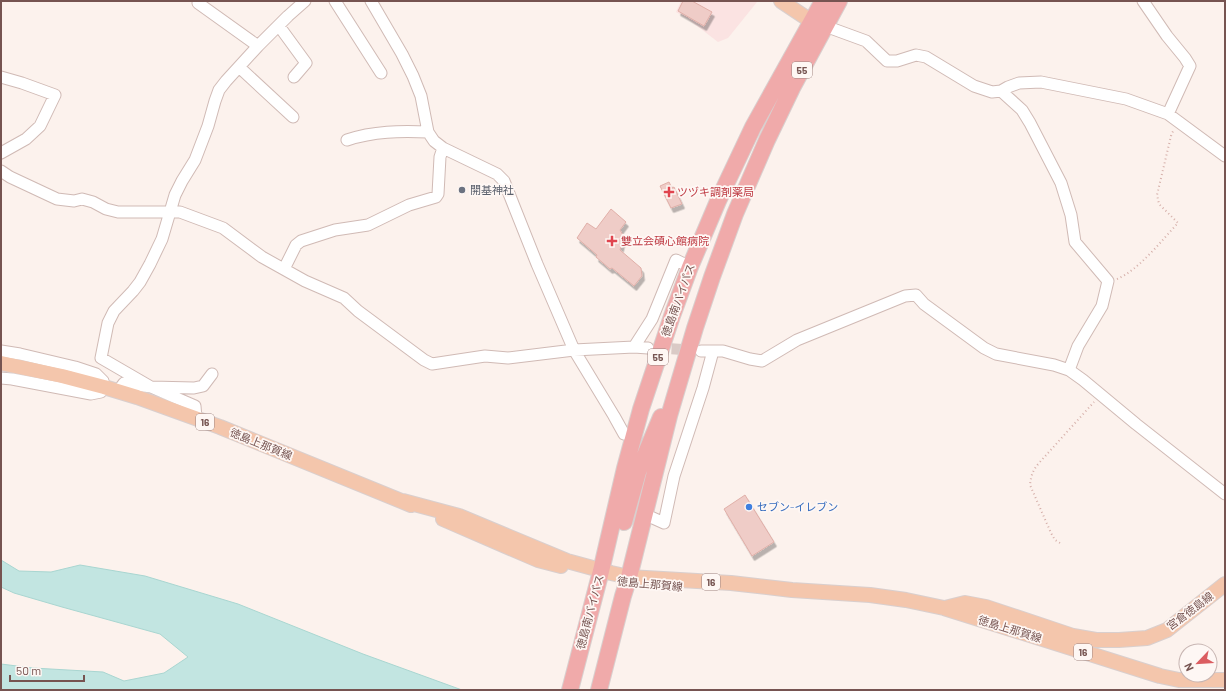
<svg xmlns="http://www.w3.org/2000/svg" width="1226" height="691" viewBox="0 0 1226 691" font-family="Barlow,'Noto Sans JP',sans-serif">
  <defs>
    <filter id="shadow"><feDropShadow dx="2.5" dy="4.5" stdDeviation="0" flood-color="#0004"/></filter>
  </defs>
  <rect width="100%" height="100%" fill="#fcf2ed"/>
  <!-- commercial -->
  <path fill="#fbe3e2" d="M681 1H756L757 2 728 38 718 42 688 19 676 12Z"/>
  <!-- water -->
  <path fill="#c2e5e1" stroke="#a9d6d1" d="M1 560 19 571 51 572 80 565 145 576 238 604 363 654 462 690H1V664L33 668 103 672 124 681 164 673 188 657 160 634 62 607 14 593 1 587Z"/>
  <!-- building -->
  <path fill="#efccc7" stroke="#e0afa8" filter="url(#shadow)" d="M683 1H692L712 12 704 26 678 11Z
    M669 182 672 188 674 187 682 204 671 208 660 186Z
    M611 209 626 222 620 230 623 235V239L620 250 641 268 642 276 634 286 612 268 610 269 596 257 597 255 577 238 587 223 596 229Z
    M745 495 774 542 752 556 724 509Z"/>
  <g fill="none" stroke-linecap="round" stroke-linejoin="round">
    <!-- minor-tunnel -->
    <path stroke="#dacac6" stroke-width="11" stroke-dasharray="11 5.5" stroke-linecap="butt" d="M655 348 694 350"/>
    <defs>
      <path id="minor" d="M335 1 381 73
        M371 1 402 54 413 76 421 96 428 132 434 141 443 148 497 174 504 181 537 264 574 350 614 416 624 434
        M1143 1 1167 36 1185 58 1190 66 1168 114
        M198 3 258 46
        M279 26 306 63 294 77
        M825 26 866 41 887 61H897L916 55 926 57 974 86 992 92 1001 91 1008 87 1019 83 1041 82 1126 99 1168 114 1225 156
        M239 67 293 117
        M1 77 22 83 55 95 40 126 26 139 1 153
        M1001 91 1022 110 1030 123 1061 183 1071 215 1075 242 1108 281 1102 306 1078 346 1069 370
        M347 140C374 131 400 131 428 132
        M1 171 10 177 57 199 74 201 82 199 93 202 106 209 118 212H180L223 228 262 257 305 281 344 298 358 311 424 360 432 364 485 356 508 358 574 350 634 347
        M284 269 296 245 301 241 335 230 368 225 409 205 436 197 438 194 440 157 443 148
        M648 348 634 347 652 319 676 260 690 267
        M1 351 20 354 75 367 96 374 103 381 104 387 101 392 91 394 12 379 1 378
        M713 351H723L750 359 762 361 797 340 905 296 916 295 924 304 984 348 996 354 1054 365 1069 370 1083 380 1136 424 1225 494
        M212 374 203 386 194 388 151 387 101 358 108 323 114 311 133 291 140 282 150 264 162 239 175 195 182 181 195 160 208 126 215 101 219 90 226 81 258 46 288 16 305 1
        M118 391 124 383 151 387 195 406 196 418
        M644 514 664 523 674 476 703 388 713 351H701"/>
      <path id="major" d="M781 1 811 21 822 25
        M1 363 62 376 104 387 137 397 220 427 411 505
        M403 501 459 516 567 561 611 573 629 577 731 583 792 590 870 595 906 600 944 608 1160 676 1179 680H1225
        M443 519 538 560 561 566
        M945 608 965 603 986 607 1073 636 1096 640H1119L1147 638 1167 630 1225 584"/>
      <path id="highway" d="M624 522 638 472 661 417
        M570 690 601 571 625 468 641 409 672 316 690 267 718 201 753 127 823 1
        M599 690 623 596 629 577 669 416 695 328 712 277 735 214 767 140 792 88 839 1"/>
    </defs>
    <!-- minor casing -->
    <use href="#minor" stroke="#d0bab5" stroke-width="13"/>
    <!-- major casing -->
    <use href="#major" stroke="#d9cfce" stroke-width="16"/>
    <!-- highway casing -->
    <use href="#highway" stroke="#d9cfce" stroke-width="18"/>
    <!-- path -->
    <path stroke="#d5afa9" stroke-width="2" stroke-dasharray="1 3" stroke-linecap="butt" d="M1117 279C1139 270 1162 240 1178 223L1159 204 1157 195 1171 136 1174 129
      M1060 543 1055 540 1051 533 1030 485C1031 475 1033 470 1039 463L1094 402"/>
    <!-- minor -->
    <use href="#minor" stroke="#fff" stroke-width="11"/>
    <!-- major -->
    <use href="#major" stroke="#f4c6ac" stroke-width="14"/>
    <!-- highway -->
    <use href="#highway" stroke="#f0aaaa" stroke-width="16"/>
  </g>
  <!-- markers -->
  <circle fill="#6b7280" stroke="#fef7f4" stroke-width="1.5" cx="462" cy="190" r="4"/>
  <g fill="#e0444e" stroke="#fef7f4" stroke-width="1.5">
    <path d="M667 186h4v4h4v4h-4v4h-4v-4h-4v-4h4z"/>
    <path d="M610 235h4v4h4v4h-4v4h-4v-4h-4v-4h4z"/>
  </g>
  <circle fill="#3f7fe0" stroke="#fef7f4" stroke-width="1.5" cx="749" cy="507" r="4"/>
  <g text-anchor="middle" stroke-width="3.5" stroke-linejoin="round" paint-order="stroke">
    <!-- shield labels -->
    <g fill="#fef7f4" stroke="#9f8582" stroke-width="1">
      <rect x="792" y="62" width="20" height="16" rx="3"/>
      <rect x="648" y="349" width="20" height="16" rx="3"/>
      <rect x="196" y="414" width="18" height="16" rx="3"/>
      <rect x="702" y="574" width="18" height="16" rx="3"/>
      <rect x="1074" y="644" width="18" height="16" rx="3"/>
    </g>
    <g font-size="10" font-weight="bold" fill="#765451">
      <text x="802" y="74">55</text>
      <text x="658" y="361">55</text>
      <text x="205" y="426">16</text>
      <text x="711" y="586">16</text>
      <text x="1083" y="656">16</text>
    </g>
    <!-- worship labels -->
    <g font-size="11" fill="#5b616d" stroke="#fef7f4" text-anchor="start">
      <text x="470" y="194">開基神社</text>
    </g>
    <!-- health labels -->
    <g font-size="11" fill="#be3a42" stroke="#fef7f4" text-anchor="start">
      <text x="677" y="196">ツヅキ調剤薬局</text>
      <text x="621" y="245">雙立会碩心館病院</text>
    </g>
    <!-- street labels -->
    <g font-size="11" fill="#765451" stroke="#fef7f4">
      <text transform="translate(678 300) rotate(-70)" y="4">徳島南バイパス</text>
      <text transform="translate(261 444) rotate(22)" y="4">徳島上那賀線</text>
      <text transform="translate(650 584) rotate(5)" y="4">徳島上那賀線</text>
      <text transform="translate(1190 611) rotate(-37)" y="4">宮倉徳島線</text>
      <text transform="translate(590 612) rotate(-75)" y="4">徳島南バイパス</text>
      <text transform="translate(1010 629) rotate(17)" y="4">徳島上那賀線</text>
    </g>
    <!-- shop labels -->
    <g font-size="11" fill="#366cbe" stroke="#fef7f4" text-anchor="start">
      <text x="757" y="511">セブン-イレブン</text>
    </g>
  </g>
  <!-- border -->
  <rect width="1226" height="691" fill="none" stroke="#765451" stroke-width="4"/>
  <!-- north arrow -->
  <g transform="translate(1198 663) rotate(245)"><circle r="19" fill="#fef7f4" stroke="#c8b6b3"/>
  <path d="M0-3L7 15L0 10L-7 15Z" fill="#db5d61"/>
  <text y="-6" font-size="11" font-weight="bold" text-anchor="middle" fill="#765451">N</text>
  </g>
  <!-- scale -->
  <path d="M10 675v6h74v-6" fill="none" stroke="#765451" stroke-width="2"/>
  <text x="16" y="675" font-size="12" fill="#765451" stroke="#fef7f4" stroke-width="3" paint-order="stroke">50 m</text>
</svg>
